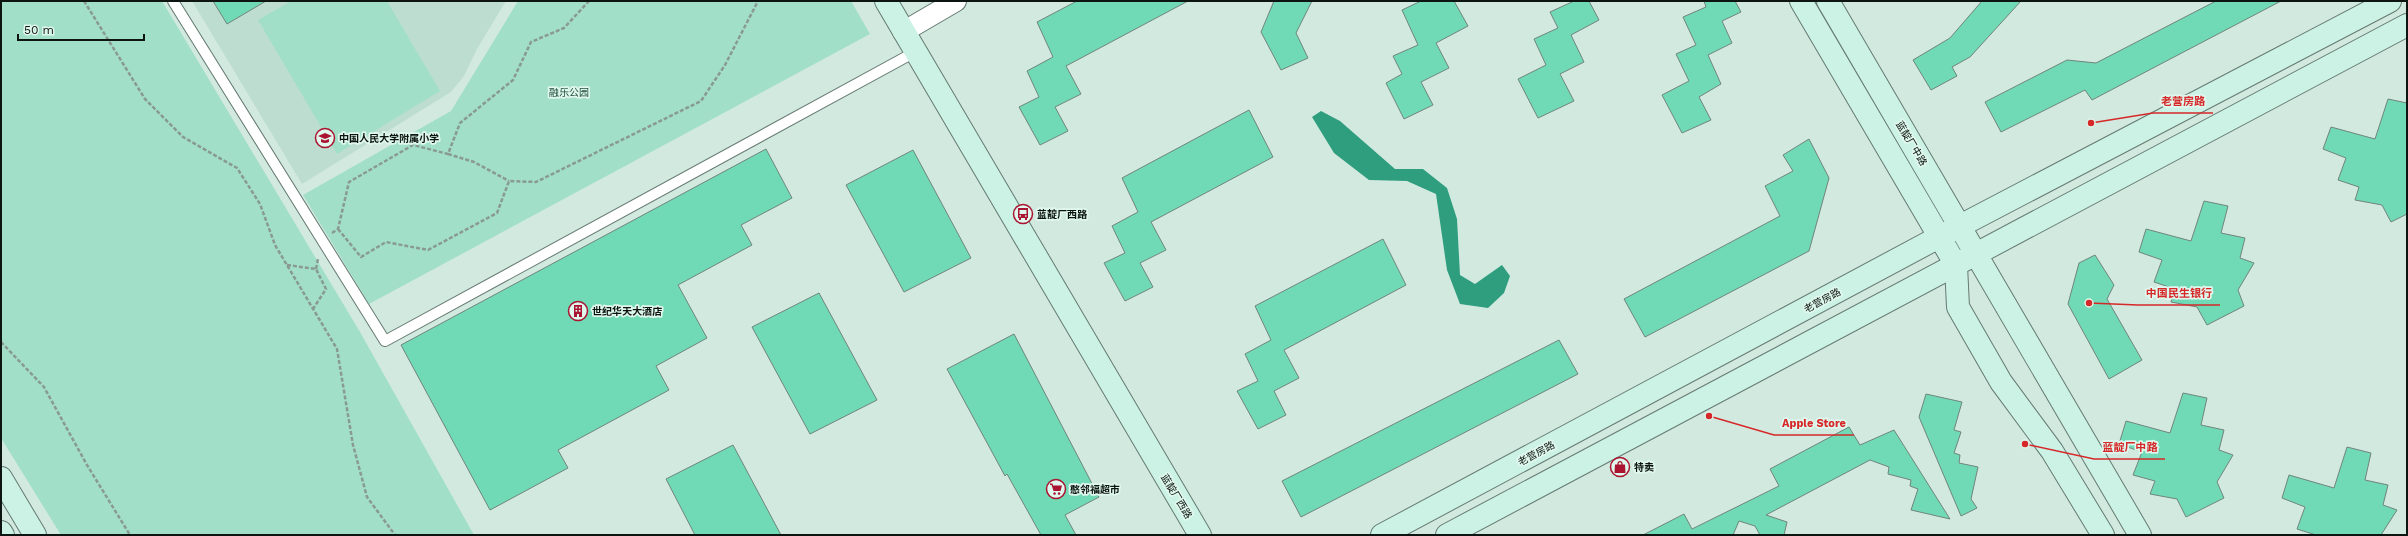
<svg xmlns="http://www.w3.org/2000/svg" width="2408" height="536" viewBox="0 0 2408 536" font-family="'Work Sans','Noto Sans SC',sans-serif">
  <rect width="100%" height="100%" fill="#d2e9e0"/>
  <!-- built -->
  <path fill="#beddd1" d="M192 1H506L477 49 464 76 451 92 302 184Z"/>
  <!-- green -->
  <path fill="#a2dfc8" d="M1 1H162L360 332 474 535H61L1 438Z
    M291 1H387L440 91 337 154 258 20Z
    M518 1H851L870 34 369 304 303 195 451 111Z"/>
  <!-- water -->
  <path fill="#2e9e7e" d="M1321 111 1340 121 1395 169H1423L1447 188 1457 219 1460 275 1475 284 1502 265 1510 276 1504 293 1488 308 1460 304 1447 270 1436 194 1407 181 1369 180 1334 153 1312 117Z"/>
  <!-- building -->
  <path fill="#70d9b6" stroke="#70857d" d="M213 1H266L227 24Z
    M1077 1H1188L1066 66 1081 94 1055 107 1068 131 1040 145 1019 107 1039 97 1027 71 1053 57 1037 22Z
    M1274 1H1312L1296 33 1308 58 1281 70 1261 32Z
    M1421 1H1454L1468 26 1436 43 1449 68 1421 82 1433 105 1404 119 1386 83 1402 74 1393 56 1418 45 1402 10Z
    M1574 1H1589L1599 20 1571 35 1584 62 1560 74 1574 101 1538 118 1518 79 1546 65 1534 39 1558 28 1550 12Z
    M1704 1H1735L1741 12 1722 21 1732 43 1708 55 1721 84 1699 97 1711 120 1682 133 1662 95 1689 81 1676 54 1696 45 1683 17 1706 7Z
    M1982 1H2021L1970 57 1952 67 1957 76 1931 90 1913 60 1950 38Z
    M2216 1H2281L2092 100 2085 90 2001 132 1985 102 2067 60 2096 63Z
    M2388 99 2407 103V214L2391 222 2382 205 2355 200 2359 187 2338 180 2346 158 2323 149 2331 127 2375 139Z
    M1249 110 1273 157 1151 222 1166 250 1140 263 1153 287 1125 301 1104 263 1125 253 1112 226 1138 212 1122 178Z
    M1809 139 1829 178 1809 251 1645 337 1624 299 1780 216 1765 186 1793 171 1783 155Z
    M766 149 792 198 741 225 752 245 678 285 707 338 656 366 669 390 558 450 568 468 490 510 401 345Z
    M913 150 971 258 904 292 846 185Z
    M2204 201 2228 206 2221 233 2245 238 2240 258 2254 263 2238 290 2244 306 2207 325 2197 307 2171 302 2175 289 2154 282 2162 260 2139 252 2146 229 2191 241Z
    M1383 239 1406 285 1284 350 1299 378 1274 391 1286 415 1258 429 1237 391 1258 381 1245 354 1271 340 1255 306Z
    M2095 255 2114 285 2107 299 2142 360 2109 379 2068 304 2079 263Z
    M819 293 877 400 810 434 752 327Z
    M1014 334 1099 497 1065 515 1076 535H1041L1007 474 1005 476 947 369Z
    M1559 340 1578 374 1301 517 1282 481Z
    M2183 393 2207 398 2201 425 2224 430 2219 450 2233 455 2217 482 2224 498 2186 517 2177 499 2150 494 2155 481 2133 475 2142 452 2119 444 2126 421 2170 433Z
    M1926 394 1962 402 1954 430 1961 432 1954 453 1960 455 1959 463 1978 467 1971 499 1977 508 1961 516 1919 417Z
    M1849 427 1860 445 1894 430 1950 519 1911 510 1918 489 1910 486 1911 480 1888 474 1889 467 1870 460 1766 515 1787 522 1784 535H1760L1755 526 1739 521 1733 535H1643L1684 514 1692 529 1779 486 1770 469Z
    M733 445 781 535H695L666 479Z
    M2347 447 2371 453 2365 480 2388 485 2383 505 2397 510 2381 535H2316L2297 529 2305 507 2282 498 2289 475 2334 488Z"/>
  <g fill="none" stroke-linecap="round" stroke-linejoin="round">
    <defs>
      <path id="lane" d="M173 1 385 341 915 52"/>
      <path id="street" d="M903 32 956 1"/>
      <path id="secondary" d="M886 1 1200 535
        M1801 1 1956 265 1958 307 2001 382 2052 451 2103 535
        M1828 1 2140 535
        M1 478 35 535
        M1 532 3 535
        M1382 535 1939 237 2390 1
        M1447 535 2407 25"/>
    </defs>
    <!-- lane casing -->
    <use href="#lane" stroke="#657a72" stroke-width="12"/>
    <!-- street casing -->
    <use href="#street" stroke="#657a72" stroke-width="22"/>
    <!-- secondary casing -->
    <use href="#secondary" stroke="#657a72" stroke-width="24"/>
    <!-- path -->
    <path stroke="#889a93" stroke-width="2.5" stroke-dasharray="4 2" stroke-linecap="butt" d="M84 1 145 99 183 137 237 168 260 204 275 245 337 349 353 445 367 497 395 535
      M448 154 474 162 509 181
      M338 229 361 257 386 242 428 250 497 213 509 181 536 182 701 101 725 65 758 1
      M332 233 338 229 349 182 413 145 448 154 460 123 513 80 531 42 564 28 589 1
      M287 265 316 269 326 289 313 309
      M316 269 318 259
      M1 342 44 387 87 465 130 535"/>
    <!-- lane -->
    <use href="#lane" stroke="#fff" stroke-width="10"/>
    <!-- street -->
    <use href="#street" stroke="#fff" stroke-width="20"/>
    <!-- secondary -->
    <use href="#secondary" stroke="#ccf2e6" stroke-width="22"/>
  </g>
  <!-- icons -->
  <defs>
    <symbol id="school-ring" viewBox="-11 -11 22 22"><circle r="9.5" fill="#dff7ed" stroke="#aa1430" stroke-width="1.5"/><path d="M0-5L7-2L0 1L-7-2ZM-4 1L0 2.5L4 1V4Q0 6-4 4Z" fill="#aa1430"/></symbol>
    <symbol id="bus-ring" viewBox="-11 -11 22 22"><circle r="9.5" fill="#dff7ed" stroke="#aa1430" stroke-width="1.5"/><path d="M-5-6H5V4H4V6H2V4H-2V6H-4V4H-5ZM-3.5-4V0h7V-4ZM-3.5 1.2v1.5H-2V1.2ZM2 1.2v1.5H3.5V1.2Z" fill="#aa1430"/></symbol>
    <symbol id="building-ring" viewBox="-11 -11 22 22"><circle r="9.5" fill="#dff7ed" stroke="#aa1430" stroke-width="1.5"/><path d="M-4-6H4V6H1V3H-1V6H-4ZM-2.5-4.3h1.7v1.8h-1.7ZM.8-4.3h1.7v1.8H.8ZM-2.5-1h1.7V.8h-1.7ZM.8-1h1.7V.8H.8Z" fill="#aa1430"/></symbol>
    <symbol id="shop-ring" viewBox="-11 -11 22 22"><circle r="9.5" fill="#dff7ed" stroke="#aa1430" stroke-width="1.5"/><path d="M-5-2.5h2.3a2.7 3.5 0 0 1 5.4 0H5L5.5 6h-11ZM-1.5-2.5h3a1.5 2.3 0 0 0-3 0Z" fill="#aa1430"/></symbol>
    <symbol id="supermarket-ring" viewBox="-11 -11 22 22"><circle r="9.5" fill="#dff7ed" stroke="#aa1430" stroke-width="1.5"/><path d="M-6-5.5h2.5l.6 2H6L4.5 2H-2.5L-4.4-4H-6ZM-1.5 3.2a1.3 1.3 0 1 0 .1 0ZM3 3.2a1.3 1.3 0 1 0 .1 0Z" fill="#aa1430"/></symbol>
  </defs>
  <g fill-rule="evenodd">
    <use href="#school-ring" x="314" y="127" width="22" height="22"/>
    <use href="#bus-ring" x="1012" y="203" width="22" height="22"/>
    <use href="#building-ring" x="567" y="300" width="22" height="22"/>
    <use href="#shop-ring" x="1609" y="456" width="22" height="22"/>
    <use href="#supermarket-ring" x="1045" y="478" width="22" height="22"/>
  </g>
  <g text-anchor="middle" stroke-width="3.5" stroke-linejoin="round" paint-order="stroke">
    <!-- park labels -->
    <g font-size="10" fill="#1f4d3e" stroke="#dff7ed">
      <text x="569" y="96">融乐公园</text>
    </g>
    <!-- poi labels -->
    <g font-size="10" font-weight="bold" fill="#0d1512" stroke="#dff7ed" text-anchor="start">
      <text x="339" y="142">中国人民大学附属小学</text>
      <text x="1037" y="218">蓝靛厂西路</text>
      <text x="592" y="315">世纪华天大酒店</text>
      <text x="1634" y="471">特卖</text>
      <text x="1070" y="493">憨邻福超市</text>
    </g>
    <!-- street labels -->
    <g font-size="10" fill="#0d1512" stroke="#dff7ed">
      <text transform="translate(1912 143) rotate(59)" y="4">蓝靛厂中路</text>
      <text transform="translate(1822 300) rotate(-28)" y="4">老营房路</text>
      <text transform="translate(1536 453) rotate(-28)" y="4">老营房路</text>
      <text transform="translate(1177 496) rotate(59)" y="4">蓝靛厂西路</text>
    </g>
  </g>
  <!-- callouts -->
  <path fill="none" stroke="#d62828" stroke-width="1.5" d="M2091 123L2153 113H2213M2089 303L2138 305H2220M1709 416L1774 435H1854M2025 444L2094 459H2165"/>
  <g fill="#d62828" stroke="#dff7ed" stroke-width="1.5">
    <circle cx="2091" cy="123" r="4"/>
    <circle cx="2089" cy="303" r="4"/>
    <circle cx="1709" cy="416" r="4"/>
    <circle cx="2025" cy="444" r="4"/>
  </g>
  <g font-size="11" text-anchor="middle" font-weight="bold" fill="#d62828" stroke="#dff7ed" stroke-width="3.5" stroke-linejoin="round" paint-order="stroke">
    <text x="2183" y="105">老营房路</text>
    <text x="2179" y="297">中国民生银行</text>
    <text x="1814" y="427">Apple Store</text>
    <text x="2130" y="451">蓝靛厂中路</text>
  </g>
  <!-- border -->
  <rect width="2408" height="536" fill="none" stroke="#0d1512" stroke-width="4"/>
  <!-- scale -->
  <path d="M18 34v6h126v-6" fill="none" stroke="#0d1512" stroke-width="2"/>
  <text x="24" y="34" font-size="12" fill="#0d1512" stroke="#dff7ed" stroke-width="3" paint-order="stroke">50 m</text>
</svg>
